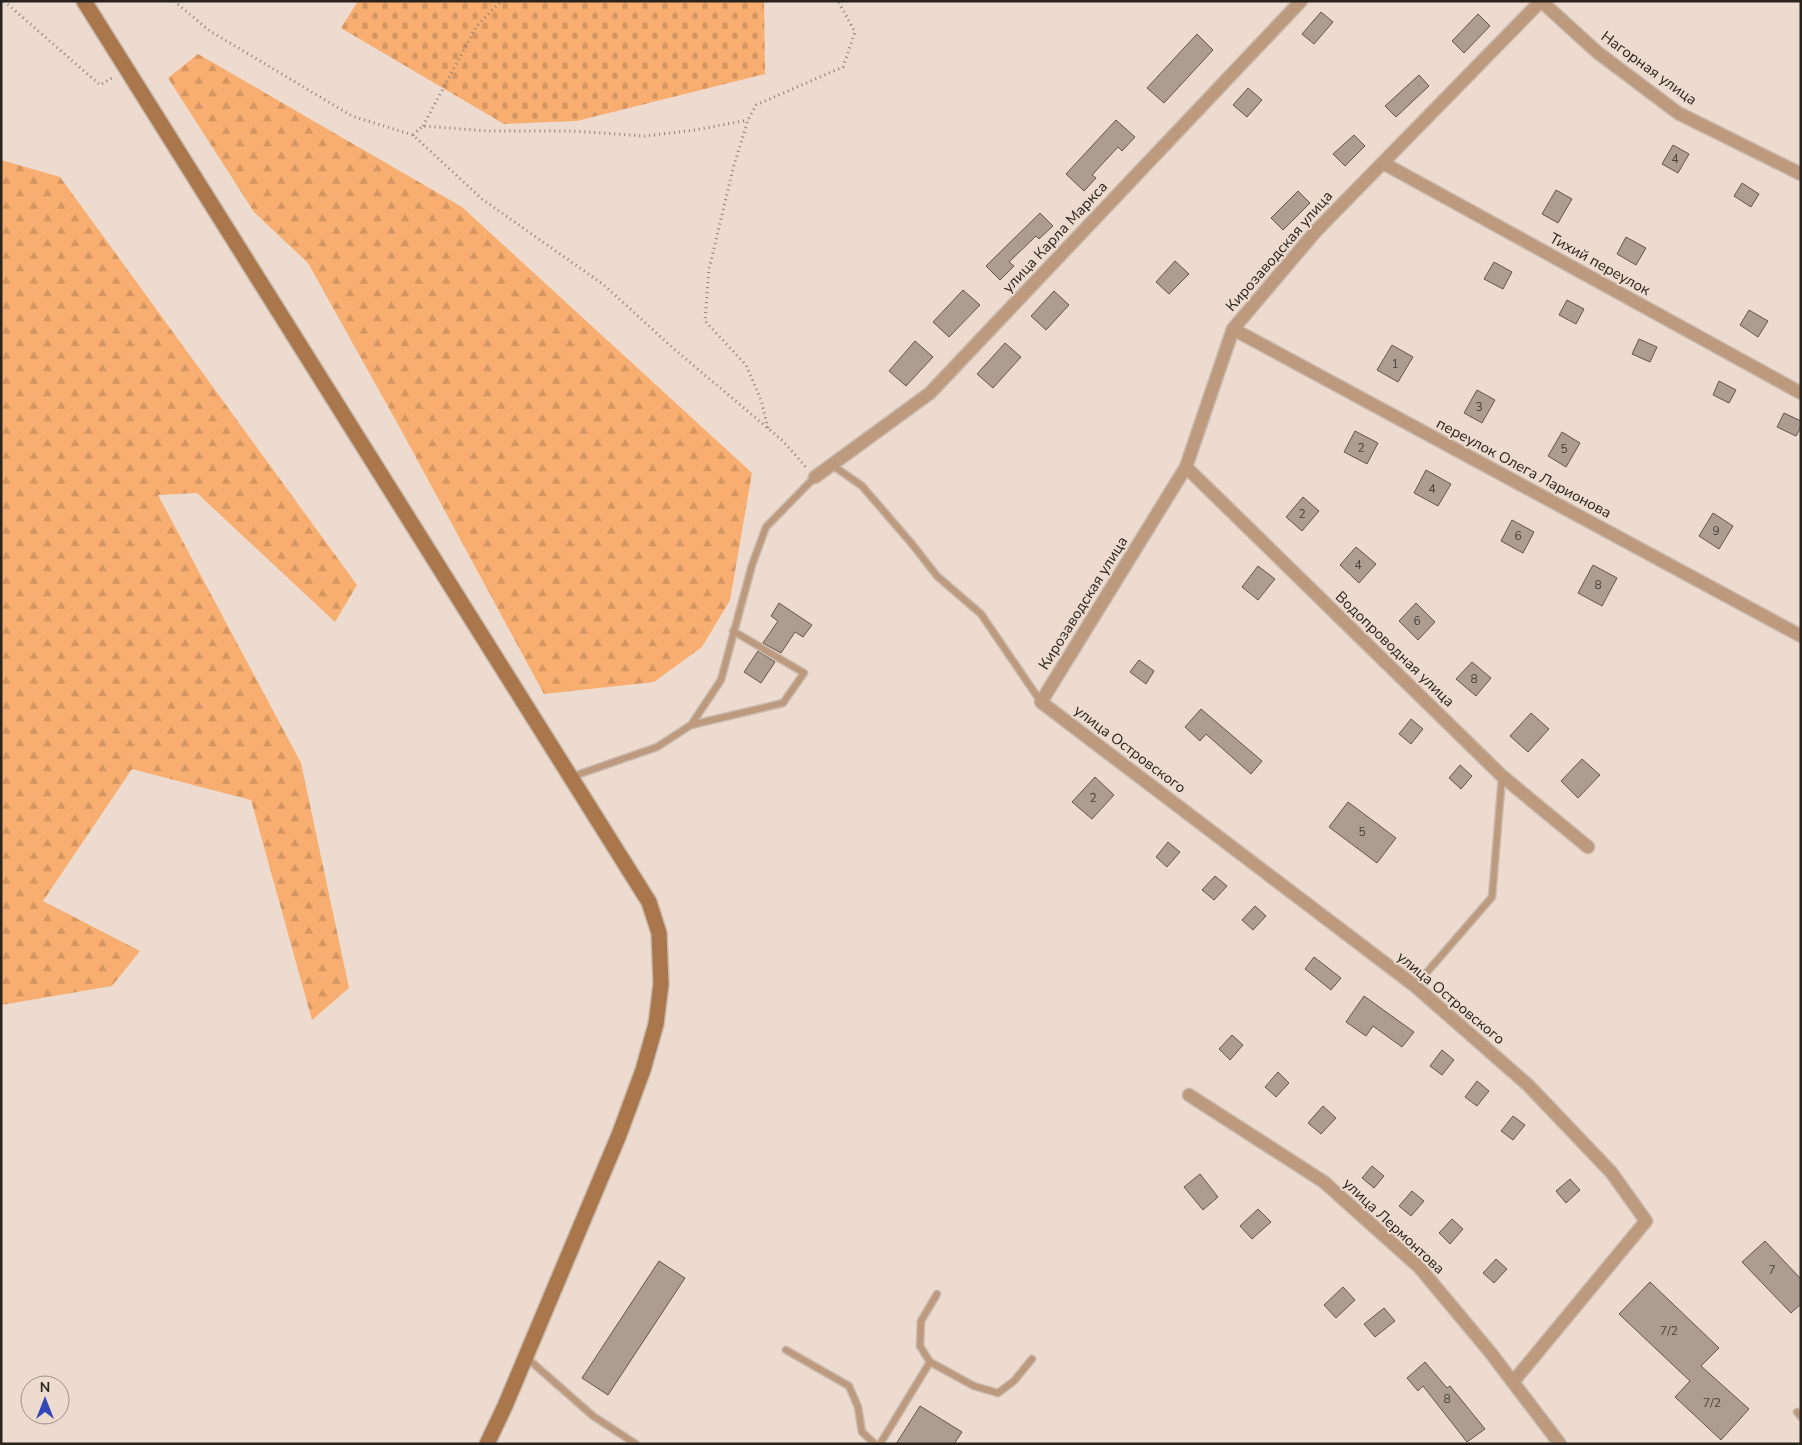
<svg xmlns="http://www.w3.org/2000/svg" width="1802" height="1445" viewBox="0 0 1802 1445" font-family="'Nunito Sans',sans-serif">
  <defs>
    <pattern id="forest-firs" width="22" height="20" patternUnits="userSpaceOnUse" patternTransform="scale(1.25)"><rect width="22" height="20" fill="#f7ae70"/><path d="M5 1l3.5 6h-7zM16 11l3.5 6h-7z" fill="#d49561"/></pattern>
    <pattern id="cemetery-stones" width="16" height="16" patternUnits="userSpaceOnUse" patternTransform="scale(1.25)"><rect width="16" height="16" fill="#f7ae70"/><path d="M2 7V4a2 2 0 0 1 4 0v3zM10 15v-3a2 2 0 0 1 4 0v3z" fill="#d49561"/></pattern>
  </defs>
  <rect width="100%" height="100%" fill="#ecdbce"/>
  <!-- forest -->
  <path fill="url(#forest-firs)" d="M198 54 462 207 752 473 730 600 702 647 654 682 544 694 400 428 308 263 254 212 168 78Z
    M1 160 60 177 357 585 335 622 197 493 158 495 301 763 349 988 312 1020 251 800 132 769 43 901 140 951 112 986 1 1005Z"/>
  <!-- cemetery -->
  <path fill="url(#cemetery-stones)" d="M358 1H764L765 74 577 121 504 124 341 28Z"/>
  <!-- building -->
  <path fill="#ad9d91" stroke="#65564b" d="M1321 12 1333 22 1314 44 1302 34Z
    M1478 14 1490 26 1464 53 1452 41Z
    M1197 34 1213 50 1164 103 1147 88Z
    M1419 75 1429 86 1396 117 1385 106Z
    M1248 88 1262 100 1247 117 1233 105Z
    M1116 120 1135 137 1122 151 1118 147 1092 175 1096 178 1084 191 1066 174Z
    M1354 135 1365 146 1345 166 1333 154Z
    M1673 145 1689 154 1678 173 1662 164Z
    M1742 183 1759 194 1751 207 1734 196Z
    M1556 190 1572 199 1558 223 1542 214Z
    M1298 191 1310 203 1283 230 1271 218Z
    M1040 213 1053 226 1039 239 1036 236 1009 262 1014 266 1000 280 986 266Z
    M1626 237 1646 248 1636 265 1617 254Z
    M1175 261 1189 274 1169 294 1156 282Z
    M1494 262 1512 272 1503 289 1484 279Z
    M963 290 980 305 949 337 933 322Z
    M1054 291 1069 305 1046 330 1031 316Z
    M1567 300 1584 309 1576 324 1559 315Z
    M1749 310 1768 321 1758 337 1740 325Z
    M1639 339 1657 347 1650 362 1632 354Z
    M915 341 933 357 906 386 889 371Z
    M1005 343 1021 357 993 388 977 374Z
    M1392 345 1413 357 1398 382 1377 370Z
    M1719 381 1736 390 1729 403 1713 395Z
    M1477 390 1495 400 1482 423 1464 413Z
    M1784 413 1801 421V427L1796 436 1777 427Z
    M1355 431 1378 443 1367 464 1344 452Z
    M1562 432 1580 443 1566 467 1548 456Z
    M1426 470 1451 484 1438 506 1414 493Z
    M1303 497 1319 511 1302 531 1286 517Z
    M1713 513 1733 526 1719 549 1699 536Z
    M1512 520 1534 532 1523 553 1501 541Z
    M1356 547 1376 564 1359 583 1340 565Z
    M1593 565 1617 578 1602 606 1578 593Z
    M1258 566 1275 579 1258 600 1242 587Z
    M779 603 812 625 803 637 795 632 781 653 763 643 778 621 771 616Z
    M1416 603 1435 622 1418 640 1399 621Z
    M758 651 775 662 761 683 744 672Z
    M1139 660 1154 671 1146 684 1130 672Z
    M1472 662 1491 678 1476 696 1456 679Z
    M1201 709 1262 761 1251 774 1206 734 1200 741 1185 727Z
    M1531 713 1549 729 1528 752 1510 736Z
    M1411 719 1423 729 1411 744 1399 734Z
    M1582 759 1600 775 1578 798 1561 781Z
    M1460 765 1472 776 1461 789 1449 778Z
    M1095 777 1114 795 1092 819 1072 802Z
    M1348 802 1396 838 1377 863 1329 827Z
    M1168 842 1180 852 1167 867 1156 857Z
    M1215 876 1227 886 1214 900 1202 890Z
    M1255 906 1266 916 1253 930 1242 920Z
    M1314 957 1341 978 1331 990 1305 969Z
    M1364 996 1414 1032 1402 1047 1373 1026 1366 1036 1346 1022Z
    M1232 1035 1243 1045 1230 1060 1219 1049Z
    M1442 1050 1454 1060 1442 1075 1430 1066Z
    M1278 1072 1289 1083 1276 1097 1265 1087Z
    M1477 1081 1489 1091 1477 1106 1465 1097Z
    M1323 1106 1336 1118 1321 1134 1308 1123Z
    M1513 1116 1525 1125 1513 1140 1501 1131Z
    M1372 1166 1384 1176 1374 1188 1362 1178Z
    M1200 1174 1218 1197 1203 1210 1184 1187Z
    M1570 1179 1580 1190 1566 1203 1556 1191Z
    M1412 1191 1424 1201 1411 1216 1399 1206Z
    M1258 1209 1271 1222 1252 1239 1240 1226Z
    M1452 1219 1463 1229 1450 1244 1439 1233Z
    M1765 1241 1801 1279V1304L1791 1313 1742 1262Z
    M1496 1259 1507 1269 1494 1283 1483 1273Z
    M659 1261 685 1278 608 1395 582 1378Z
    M1650 1282 1719 1348 1701 1366 1749 1409 1721 1440 1675 1397 1690 1381 1619 1314Z
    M1343 1287 1355 1300 1336 1318 1324 1305Z
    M1384 1308 1395 1321 1375 1337 1364 1324Z
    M1425 1362 1447 1388 1450 1386 1485 1429 1467 1442 1423 1386 1418 1391 1407 1378Z
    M920 1406 962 1432 954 1444H896Z"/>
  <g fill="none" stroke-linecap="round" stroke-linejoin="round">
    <defs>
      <path id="service" d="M832 465 862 486 912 544 937 576 981 614 1041 702
        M691 725 783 703 804 673 733 631
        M571 777 657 747 691 725 721 680 752 565 766 527 815 477
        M1415 986 1492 897 1502 777
        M786 1350 849 1386 858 1407 862 1432 875 1444
        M527 1358 593 1416 636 1444
        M930 1362 974 1386 998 1393 1014 1381 1032 1359
        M1797 1412 1801 1417
        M880 1444 930 1362 920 1346 921 1321 937 1294"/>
      <path id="minor" d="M1541 1 1597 52 1678 113 1801 174
        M1383 163 1801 393
        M1233 329 1801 636
        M1186 467 1502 776 1588 847
        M815 477 930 393 1301 1
        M1189 1095 1324 1182 1419 1267 1490 1352 1560 1444
        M1513 1382 1646 1221 1611 1172 1528 1085 1415 986 1041 702 1186 467 1233 329 1316 231 1541 1"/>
      <path id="secondary" d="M84 1 649 902 659 933 661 984 656 1024 643 1070 619 1135 505 1406 487 1444"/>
    </defs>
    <!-- service casing -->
    <use href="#service" stroke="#c9baae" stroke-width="9"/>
    <!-- minor casing -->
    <use href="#minor" stroke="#c9baae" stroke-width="15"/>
    <!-- secondary casing -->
    <use href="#secondary" stroke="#c9baae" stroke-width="18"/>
    <!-- path -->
    <path stroke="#8c8077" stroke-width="3" stroke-dasharray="1 4" stroke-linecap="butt" d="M4 1 100 85 115 76
      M174 1 210 31 352 116 413 135 482 199 604 285 674 349 783 441 806 467
      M423 126 476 27 501 1
      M413 135 423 126 488 131H572L645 136 695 130 748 120
      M768 428 761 400 746 365 705 321 709 269 734 165 748 120 756 105 843 67 855 32 838 1"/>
    <!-- service -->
    <use href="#service" stroke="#bd997d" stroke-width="6"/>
    <!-- minor -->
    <use href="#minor" stroke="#bd997d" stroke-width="12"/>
    <!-- secondary -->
    <use href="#secondary" stroke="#aa774c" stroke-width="15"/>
  </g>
  <g text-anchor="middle" stroke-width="4" stroke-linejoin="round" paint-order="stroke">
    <!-- number labels -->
    <g font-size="12" fill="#4a423b">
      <text x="1675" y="163">4</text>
      <text x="1395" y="368">1</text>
      <text x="1479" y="411">3</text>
      <text x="1361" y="452">2</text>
      <text x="1564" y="453">5</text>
      <text x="1432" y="493">4</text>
      <text x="1302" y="518">2</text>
      <text x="1716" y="535">9</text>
      <text x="1518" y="540">6</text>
      <text x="1358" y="569">4</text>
      <text x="1598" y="589">8</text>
      <text x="1417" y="625">6</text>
      <text x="1474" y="683">8</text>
      <text x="1093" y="802">2</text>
      <text x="1362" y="836">5</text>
      <text x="1772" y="1274">7</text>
      <text x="1669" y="1335">7/2</text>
      <text x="1447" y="1403">8</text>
      <text x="1712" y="1407">7/2</text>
    </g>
    <!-- street labels -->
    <g font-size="15" fill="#29231e" stroke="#ecdbce">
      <text transform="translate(1649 68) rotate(36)" y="5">Нагорная улица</text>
      <text transform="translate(1055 237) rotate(-47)" y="5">улица Карла Маркса</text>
      <text transform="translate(1279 251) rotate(-49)" y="5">Кирозаводская улица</text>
      <text transform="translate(1600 264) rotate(29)" y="5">Тихий переулок</text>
      <text transform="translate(1524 468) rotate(28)" y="5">переулок Олега Ларионова</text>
      <text transform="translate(1083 603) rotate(-58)" y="5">Кирозаводская улица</text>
      <text transform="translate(1395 649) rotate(44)" y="5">Водопроводная улица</text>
      <text transform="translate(1130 749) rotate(37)" y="5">улица Островского</text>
      <text transform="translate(1451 998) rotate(40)" y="5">улица Островского</text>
      <text transform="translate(1394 1226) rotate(43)" y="5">улица Лермонтова</text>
    </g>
  </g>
  <!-- border -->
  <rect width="1802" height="1445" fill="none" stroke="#29231e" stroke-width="5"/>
  <!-- north arrow -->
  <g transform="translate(45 1400)"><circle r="24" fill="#ecdbce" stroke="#9e9188"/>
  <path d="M0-4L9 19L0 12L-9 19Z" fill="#3347b9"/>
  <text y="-8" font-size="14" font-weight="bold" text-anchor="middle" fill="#29231e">N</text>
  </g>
</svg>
